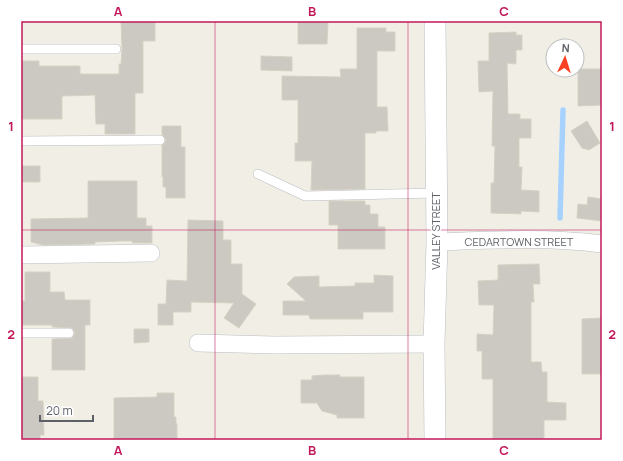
<svg xmlns="http://www.w3.org/2000/svg" width="623" height="461" viewBox="0 0 623 461" font-family="Manrope,sans-serif">
  <rect width="100%" height="100%" fill="#f1efe5"/>
  <g fill="none" stroke-linecap="round" stroke-linejoin="round">
    <!-- stream -->
    <path stroke="#a7d2ff" stroke-width="5.5" d="M560 218 563 110"/>
  </g>
  <!-- building -->
  <path fill="#ccc9c2" stroke="#d6d1c3" d="M121 21H155V41H143V93H135V134H105V124H96L95 95 62 96V119H21V61H39V66H80V74H119V64H121L122 49Z
    M298 21H328L327 44H298Z
    M357 28H386V32H395V51H377V107H387L388 131H376V133H365V189L311 190 312 161H295V143H298V100H282V76L341 77 340 69H357Z
    M516 32V35H522V50H516V64L507 63 508 114H520V119H531V138H519V167H522L521 190 539 191V212L521 211V214L491 213V183H494L495 146H492L493 91 479 92 478 61H489V33Z
    M261 56 292 57V71L261 70Z
    M578 69H602V105L578 106Z
    M587 121 600 143 589 150 582 148 571 131Z
    M162 126H181V147H185V198H166V187H163V176L162 177V145L165 143 166 140 162 134Z
    M21 166H40V182H21Z
    M88 181H137V218H146V226H152V243H132L133 241H121L95 242V244L43 245 31 242V219L88 218Z
    M588 197 602 199V221L577 218 578 204 587 205Z
    M329 201H365V205H370V214H378V227H385V249H338V225H329Z
    M188 220 223 221V240H231V264H242V294L256 304 239 328 224 318 234 303 191 302V312H173V325H158V304H166L167 280 187 281Z
    M539 264 540 284H533L534 302H531V362H541L542 372H547V402L566 403V420H544V440H493V379H482V351H477V334L493 335 494 305H479L478 281 498 280V265Z
    M25 272H50V292H64L65 300H90V325H85V370H52V339L72 338 75 333 72 328 52 327V325H21V301H25Z
    M374 275 393 276V312H363V319H310L309 315H283V301H306L287 284 294 277 319 276V287L355 286V283H374Z
    M602 318V374H582V319Z
    M134 329H149V342L134 343Z
    M324 375H340V377H364V418H337V415L322 411 317 403H301V380H312V376Z
    M21 377H38V401H43L44 435H40V440H21Z
    M157 393H174V417H176V424H177V440H114V398L157 397Z"/>
  <g fill="none" stroke-linecap="round" stroke-linejoin="round">
    <defs>
      <path id="service" d="M21 49H116
        M21 141 160 140
        M258 174 305 196 436 193
        M21 333H69"/>
      <path id="minor" d="M437 242C492 240 547 237 602 244
        M21 255 151 253
        M198 343 275 345 434 344"/>
      <path id="tertiary" d="M435 440 434 344 437 242 435 21"/>
    </defs>
    <!-- service casing -->
    <use href="#service" stroke="#babdc2" stroke-width="10"/>
    <!-- minor casing -->
    <use href="#minor" stroke="#babdc2" stroke-width="18"/>
    <!-- tertiary casing -->
    <use href="#tertiary" stroke="#babdc2" stroke-width="22"/>
    <!-- service -->
    <use href="#service" stroke="#fff" stroke-width="9"/>
    <!-- minor -->
    <use href="#minor" stroke="#fff" stroke-width="17"/>
    <!-- tertiary -->
    <use href="#tertiary" stroke="#fff" stroke-width="21"/>
  </g>
  <!-- grid -->
  <path fill="none" stroke="#c2185b" stroke-width="1" stroke-opacity="0.55" d="M215 21V440M408 21V440M21 230H602"/>
  <g text-anchor="middle" stroke-width="3" stroke-linejoin="round" paint-order="stroke">
    <!-- street labels -->
    <g font-size="11" fill="#5d6167" stroke="#fff">
      <text transform="translate(436 231) rotate(-90)" y="4">VALLEY STREET</text>
      <text x="519" y="246">CEDARTOWN STREET</text>
    </g>
  </g>
  <!-- border -->
  <rect width="623" height="461" fill="none" stroke="#ffffff" stroke-width="44"/>
  <!-- north arrow -->
  <g transform="translate(565 58) rotate(4)"><circle r="19" fill="#ffffff" stroke="#bec0c2"/>
  <path d="M0-3L7 15L0 10L-7 15Z" fill="#fa4222"/>
  <text y="-6" font-size="11" font-weight="bold" text-anchor="middle" fill="#5d6167">N</text>
  </g>
  <!-- scale -->
  <path d="M40 415v6h53v-6" fill="none" stroke="#5d6167" stroke-width="2"/>
  <text x="46" y="415" font-size="12" fill="#5d6167" stroke="#ffffff" stroke-width="3" paint-order="stroke">20 m</text>
  <rect x="22" y="22" width="579" height="417" fill="none" stroke="#c2185b" stroke-width="1.5"/>
  <g font-size="13" text-anchor="middle" font-weight="bold" fill="#c2185b">
    <text x="118" y="16">A</text>
    <text x="312" y="16">B</text>
    <text x="504" y="16">C</text>
    <text x="11" y="131">1</text>
    <text x="612" y="131">1</text>
    <text x="11" y="339">2</text>
    <text x="612" y="339">2</text>
    <text x="118" y="455">A</text>
    <text x="312" y="455">B</text>
    <text x="504" y="455">C</text>
  </g>
</svg>
